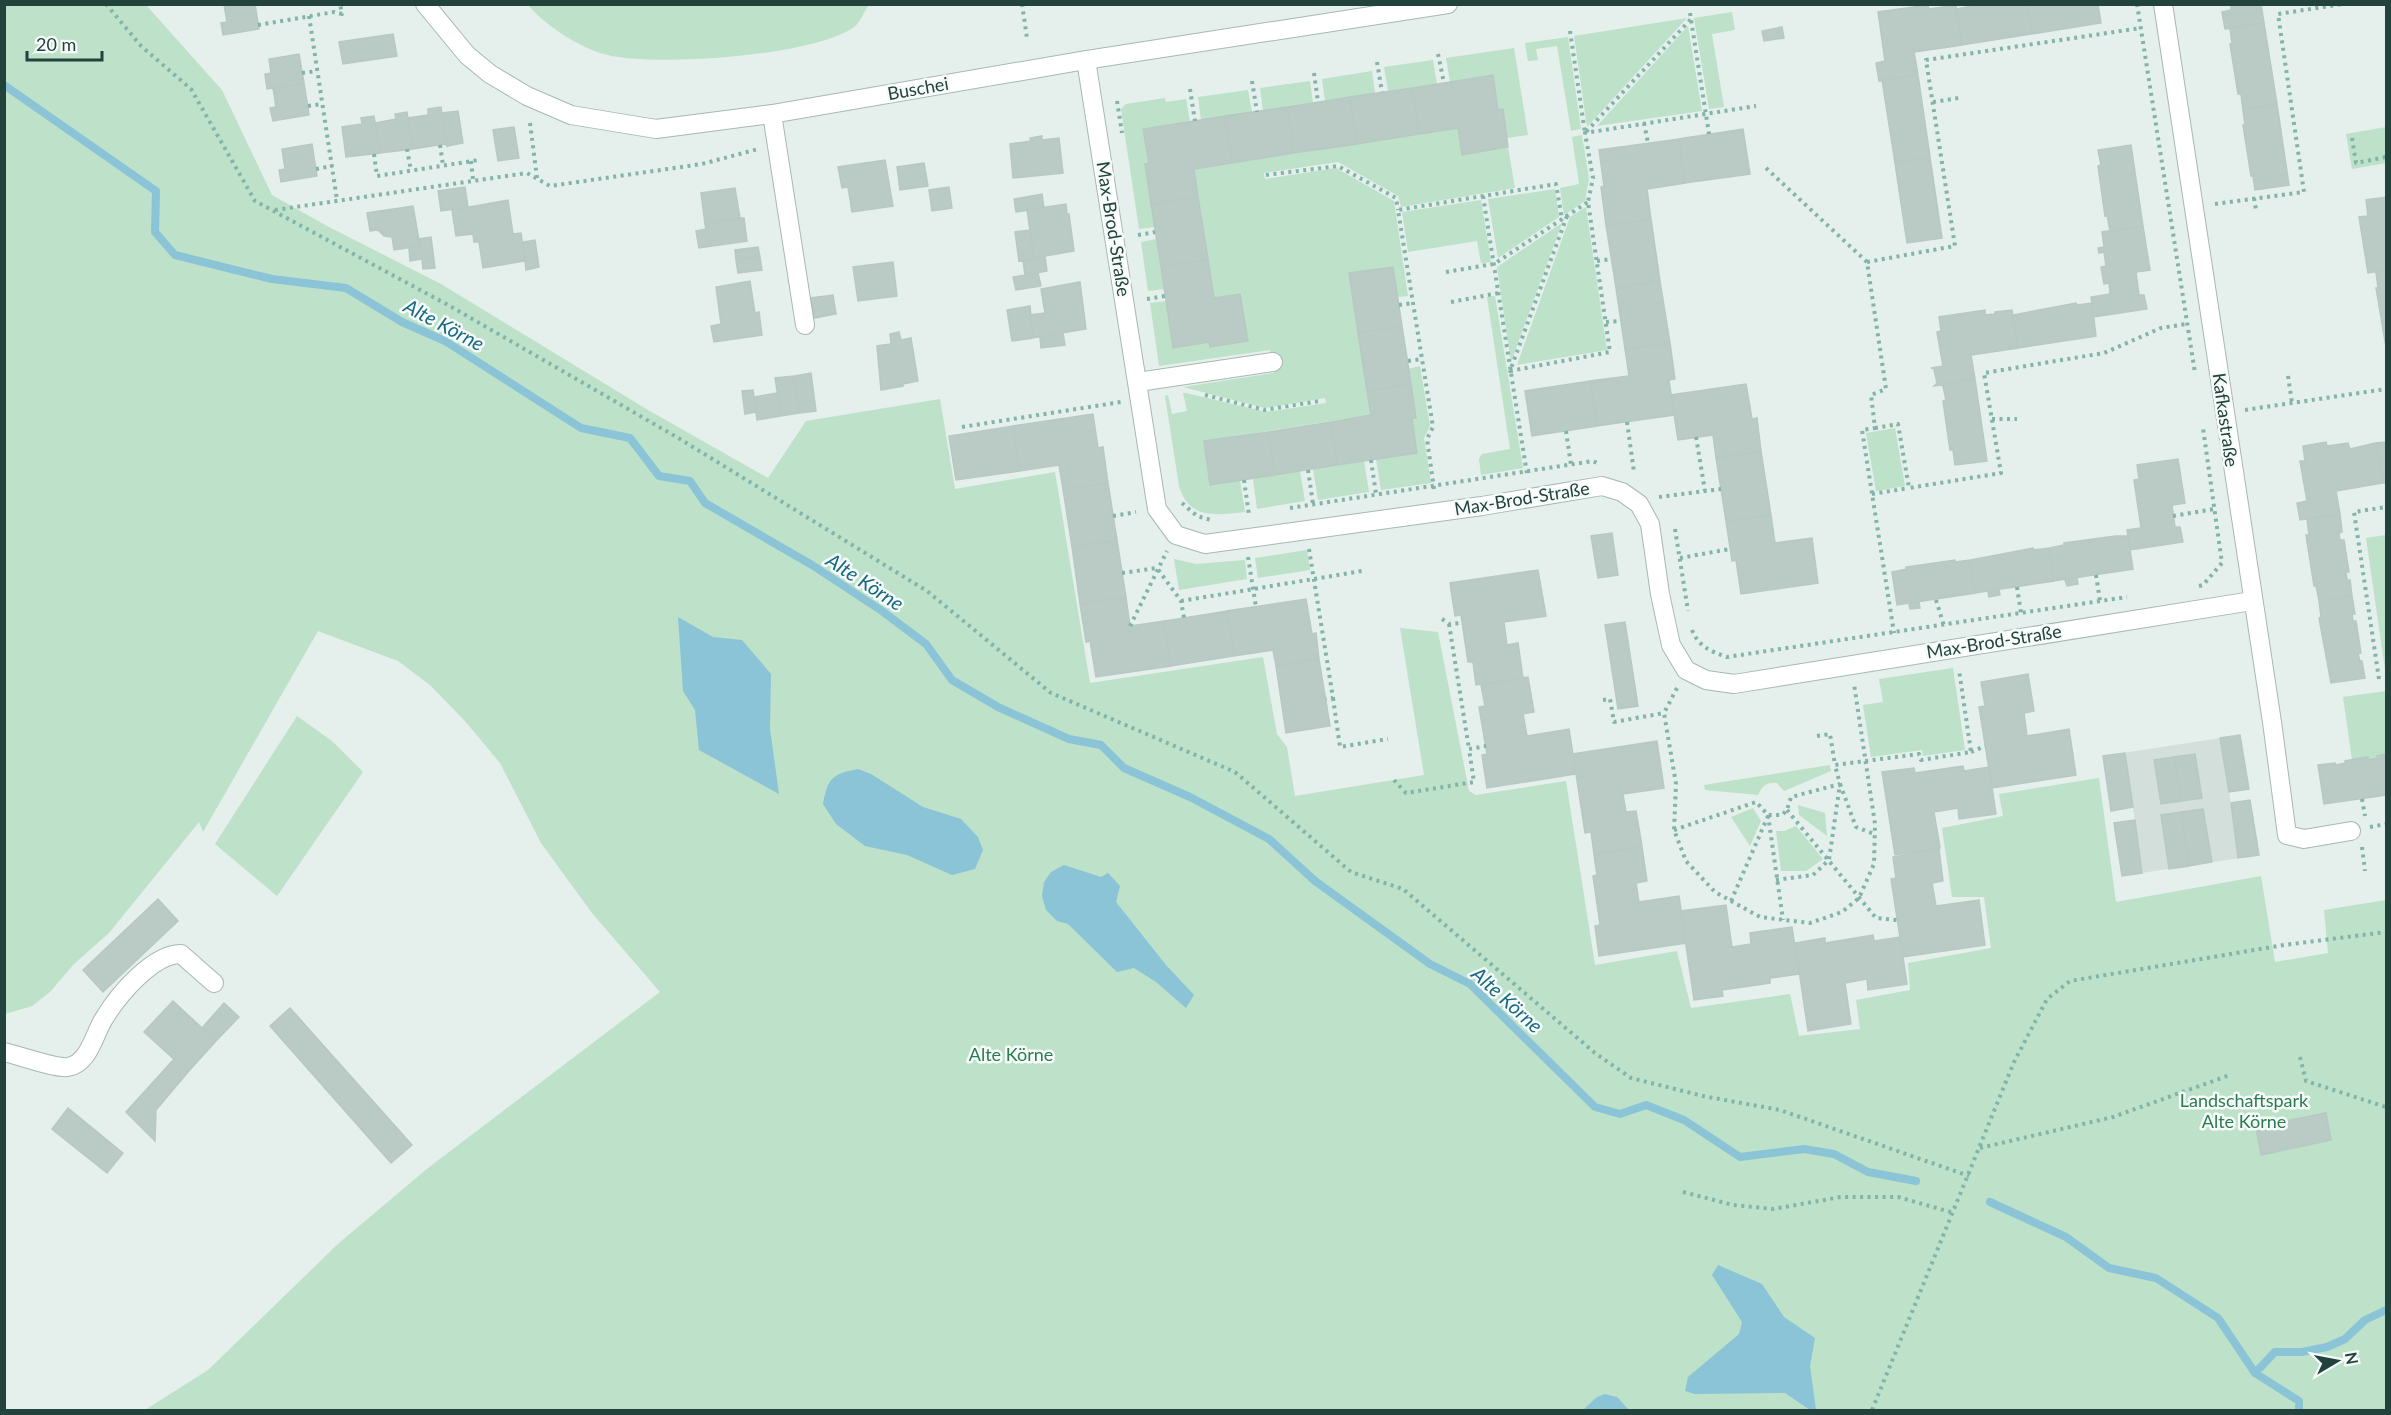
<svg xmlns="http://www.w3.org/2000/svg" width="2391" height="1415" viewBox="0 0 2391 1415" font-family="Lato,sans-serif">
  <rect width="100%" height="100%" fill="#e5efeb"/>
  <!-- built -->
  <path fill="#d3dfda" d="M2240 735 2249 789 2229 792 2231 803 2250 800 2259 855 2122 876 2114 823 2135 820 2133 808 2111 811 2103 756Z"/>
  <!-- green -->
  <path fill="#bde1c9" d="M4 5H146L222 90 272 195 327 226 441 284 648 410 768 478 806 421 940 399 955 489 1055 472 1090 683 1263 657 1277 734 1287 747 1295 796 1424 775 1400 628 1438 632 1469 791 1476 795 1566 781 1595 965 1677 951 1691 1008 1790 994 1799 1036 1860 1029 1856 1000 1910 990 1908 963 1991 948 1984 897H1952L1942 828 2003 816 1999 794 2099 778 2116 902 2261 876 2275 962 2328 953 2324 910 2386 900V1410H145L208 1370 339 1243 428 1168 660 992 592 913 541 843 500 763 465 721 430 685 398 661 318 631 203 832 199 822 109 933 74 964 50 992 32 1006 5 1014Z
    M528 5H869C864 11 860 23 854 27 815 56 655 67 608 55 581 49 546 26 528 5Z
    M1732 12 1735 30 1712 34 1724 107 1709 109 1694 18Z
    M1687 18 1587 127 1574 36Z
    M1688 26 1702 111 1597 126Z
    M1568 37 1581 129 1571 131 1557 46 1536 49 1538 60 1528 61 1525 43Z
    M1514 48 1528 135 1507 138 1498 110 1493 75 1450 82 1446 58Z
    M1433 60 1437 84 1388 91 1384 67Z
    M1372 71 1375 93 1325 101 1322 79Z
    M1310 81 1313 103 1263 111 1260 88Z
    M1248 90 1252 112 1201 120 1198 97Z
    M1165 98 1166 102 1186 99 1190 122 1143 129 1149 163 1145 165 1155 227 1139 229 1121 109 1126 104Z
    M2386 127V163L2352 169 2346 134Z
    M1458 128 1462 155 1508 147 1515 188 1401 207 1398 196 1338 162 1264 173 1265 179 1336 168 1394 201 1408 296 1398 297 1392 267 1349 274 1371 415 1204 441 1240 480 1245 512C1216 515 1189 520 1179 486L1165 396 1168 395 1172 414 1187 411 1183 393H1186L1266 412 1326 403 1325 398 1265 408 1183 387 1274 373 1270 350 1159 366 1150 303 1166 301 1173 348 1209 342 1210 347 1247 341 1214 298 1194 169Z
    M1582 135 1589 179 1585 201 1564 215 1560 188 1579 184 1572 137Z
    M1555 189 1559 217 1498 258 1488 199Z
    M1481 200 1491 262 1481 263 1477 241 1408 252 1402 212Z
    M1586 207 1607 350 1517 365 1570 217Z
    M1562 223 1511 362 1497 267Z
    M1156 239 1164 289 1148 291 1141 242Z
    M1495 296 1523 468 1481 475 1479 459 1482 454 1510 449 1487 297Z
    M1420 366 1430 426 1424 438 1431 483 1381 490 1376 459 1417 453 1412 418 1416 417 1408 369Z
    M1895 428 1905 486 1876 491 1866 433Z
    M1364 461 1369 492 1318 500 1313 469Z
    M1300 471 1305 501 1257 509 1253 479Z
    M2386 535V676L2366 538Z
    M1307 550 1310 570 1258 578 1255 558Z
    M1174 559 1196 564 1245 560 1247 579 1179 590Z
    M1953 668 1965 750 1923 756 1922 750 1871 757 1863 705 1883 702 1879 679Z
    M2386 691V754L2377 756 2378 758 2368 760V757L2352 760 2343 697Z
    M297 716 332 741 363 772 277 896 215 844Z
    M1830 765 1831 771 1784 791 1777 783C1767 782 1762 786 1758 795L1705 790 1704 785Z
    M1798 805 1825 813 1827 836 1799 815Z
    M1753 808 1761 821 1750 846 1731 817Z
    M1796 826 1823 859 1806 871H1781L1776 831H1784Z"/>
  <!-- water -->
  <path fill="#8ac4d6" d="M678 617 713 637 742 640 771 674 770 729 779 794 699 750 695 710 683 691Z
    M858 769 871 774 923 807 961 819 978 837 983 850 975 869 952 875 907 855 865 846 836 824 823 804C828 778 832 774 858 769Z
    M1064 865 1101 877 1108 873 1120 886 1116 902 1166 965 1194 995 1186 1008 1156 982 1134 968 1117 972 1068 924 1057 921 1046 910 1042 896 1044 882 1051 872Z
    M1718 1265 1762 1284 1784 1317 1815 1338 1810 1366 1816 1410H1810L1785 1393 1695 1394 1685 1391 1688 1377 1739 1334 1742 1322 1712 1275Z
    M1605 1394 1617 1397 1629 1410H1583L1597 1397Z"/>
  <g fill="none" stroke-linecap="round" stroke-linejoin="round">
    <!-- stream -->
    <path stroke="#8ac4d6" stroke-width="8" d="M4 85 156 191 155 232 175 255 272 279 346 288 402 322 445 341 581 428 630 438 659 476 690 481 705 503 812 565 882 611 926 644 952 680 998 707 1069 739 1101 745 1124 768 1190 797 1269 839 1315 881 1430 964 1470 984 1595 1107 1620 1114 1646 1105 1684 1120 1740 1157 1804 1149 1834 1154 1868 1172 1916 1181
      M1990 1202 2066 1237 2109 1268 2156 1278 2218 1318 2255 1373 2299 1401V1410
      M2255 1373 2275 1352H2302L2327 1347 2345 1339 2365 1320 2386 1310"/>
  </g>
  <!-- building -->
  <path fill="#bacac5" stroke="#b7c9c3" stroke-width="1.5" d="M224 4H255L259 29 223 35 221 23 227 22Z
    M1982 4H2027L2032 34 1962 45 1956 9Z
    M2027 4H2098L2101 23 2032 34Z
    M2231 4H2261L2264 23 2225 29 2222 12 2231 10Z
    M1928 5 1929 9 1956 5 1962 45 1914 52 1918 75 1879 81 1876 63 1885 61 1878 12Z
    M2264 23 2277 104 2243 110 2241 94H2238L2230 44H2232L2230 28Z
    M1782 27 1784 38 1764 41 1762 31Z
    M393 34 397 56 343 64 339 42Z
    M299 54 304 83 267 89 265 74 271 73 269 59Z
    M1493 75 1498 110 1503 109 1508 147 1462 155 1458 128 1420 134 1412 88Z
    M1918 75 1930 157 1895 163 1882 80Z
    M304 83 309 115 273 121 270 108 276 107 273 88Z
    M1412 88 1420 134 1357 144 1350 97Z
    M1350 97 1357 144 1294 153 1287 107Z
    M2277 104 2289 185 2255 190 2253 176H2251L2243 125H2245L2243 110Z
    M441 107 447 146 445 144 413 149 408 118 428 115V109Z
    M1287 107 1294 153 1232 163 1225 116Z
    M458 111 463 143 447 146 442 113Z
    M407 112 413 149 380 153 375 123 396 119 395 114Z
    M374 116 380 153 346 157 342 127 362 124 361 118Z
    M1225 116 1232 163 1194 169 1198 197 1151 204 1145 164 1149 163 1143 129Z
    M514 127 519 158 498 161 493 130Z
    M1743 129 1750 174 1685 183 1679 139Z
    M1042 136V140L1059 138 1063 173 1013 178 1010 144 1031 141 1030 138Z
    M1679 139 1685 183 1647 189 1651 219 1606 225 1601 187 1604 186 1599 150Z
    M312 144 317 176 281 182 279 170 285 169 282 149Z
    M2131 145 2143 226 2110 231 2107 215 2105 216 2098 166 2101 165 2098 150Z
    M1930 157 1942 238 1907 243 1895 163Z
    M885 160 893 206 852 212 848 187 842 188 838 167Z
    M924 163 928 186 900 190 897 167Z
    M465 187 468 207 441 211 438 191Z
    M949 187 952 208 932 211 929 190Z
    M735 188 740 218 705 224 701 193Z
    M1042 194 1044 208 1016 212 1014 199Z
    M1198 197 1208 259 1161 267 1151 204Z
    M2386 197V270L2368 273 2359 217 2368 216 2366 200Z
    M508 200 513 234 521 233 525 261 483 268 479 242H474L473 234 456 236 452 210Z
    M1066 204 1067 214H1069L1074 251 1034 258 1027 210Z
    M413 206 420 246 394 250 392 237 384 236 378 230 370 231 367 213Z
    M740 218H744L747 241 699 248 696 231 706 229 705 224Z
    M1651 219 1660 281 1616 288 1606 225Z
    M2143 226 2150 270 2136 272 2139 295H2144L2147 309 2094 317 2091 297 2110 294 2109 283 2104 284 2101 267 2106 266 2104 252 2099 253 2098 248 2104 247 2102 232Z
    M1030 230 1034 258 1019 261 1015 232Z
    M431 237 435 268 423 269 422 259 410 261 409 248 420 246 418 239Z
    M535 240 539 267 526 270 523 242Z
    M758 247 760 257 736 260 735 250Z
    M1045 256 1047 271 1025 275 1023 260Z
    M760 257 762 270 738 273 736 260Z
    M1208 259 1214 298 1240 294 1248 341 1210 347 1209 342 1173 348 1161 267Z
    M893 262 897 296 858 301 853 267Z
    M1393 267 1402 326 1358 333 1349 273Z
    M2386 270V347L2376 288H2378L2376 272Z
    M1038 273 1041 286 1016 290 1013 277Z
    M750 281 755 313 759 312 762 335 714 342 711 326 721 324 716 287Z
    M1660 281 1670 343 1625 349 1616 288Z
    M1080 282 1086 329 1033 338 1030 315 1045 313 1041 289Z
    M833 295 836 314 814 318 811 298Z
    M2076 303 2077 305 2092 303 2096 336 2018 348 2013 315Z
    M1030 306 1033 338 1012 341 1007 310Z
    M1985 310V315L1995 314V312L2012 310 2018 348 1971 355 1975 379 1934 386 1937 383 1934 369 1931 368 1943 366 1937 332 1941 331 1939 317Z
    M1402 326 1411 384 1367 391 1358 333Z
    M899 332 901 340 911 338 918 381 903 384V386L881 390 877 346 891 344 890 334Z
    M1063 333 1065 345 1041 348 1040 337Z
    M1670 343 1675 379 1669 380 1674 415 1597 426 1590 381 1629 376 1625 349Z
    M811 373 816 411 800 413 794 376Z
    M794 376 800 413 781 416 775 378Z
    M1975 379 1987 461 1955 465 1953 450H1950L1943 401 1946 400 1943 386 1941 385Z
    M1590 381 1597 426 1532 436 1525 391Z
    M1411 384 1416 418H1412L1417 453 1337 465 1331 422 1371 415 1367 391Z
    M1746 384 1752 419 1757 418 1761 451 1716 458 1713 435 1678 440 1671 395Z
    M753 390 756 412 745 414 742 391Z
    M777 393 781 416 757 420 754 397Z
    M1093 414 1098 448 1103 447 1108 483 1063 489 1059 465 1020 471 1013 426Z
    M1331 422 1337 465 1275 475 1268 432Z
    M1013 426 1020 471 956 480 949 436Z
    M1268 432 1275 475 1210 485 1204 441Z
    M2326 442 2327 446 2348 443 2350 449 2376 443 2383 483 2336 491 2340 514 2300 520 2297 503 2307 501 2300 461H2305L2303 446Z
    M2386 442V483H2383L2376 443Z
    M1761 451 1771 515 1726 521 1716 458Z
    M2178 459 2185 503 2172 505 2175 527H2180L2183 542 2130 550 2127 530 2141 528 2134 480 2139 479 2137 465Z
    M1108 483 1117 540 1072 547 1063 489Z
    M2340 514 2342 532 2339 533 2340 540H2344L2349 572H2346L2347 580H2350L2352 596 2319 601 2316 586H2314L2306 535H2309L2307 519Z
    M1771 515 1775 543 1812 538 1818 583 1741 594 1736 560 1732 561 1726 521Z
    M1612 533 1618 575 1598 578 1591 536Z
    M2116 536H2128L2133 569 2054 581 2049 548 2064 545V543Z
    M1117 540 1126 597 1080 604 1072 547Z
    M2033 548 2034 550 2049 548 2054 581 1975 593 1970 560Z
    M1955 560V562L1970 560 1975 593 1897 605 1892 572 1907 569 1906 567Z
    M1538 570 1546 616 1504 622 1507 645 1518 643 1523 678 1476 685 1473 662H1468L1461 615 1455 616 1450 583Z
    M2077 578 2078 584 2067 586 2065 580Z
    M1999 590 2000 595 1989 597 1988 592Z
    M2352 596 2355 614H2352L2353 621H2356L2361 653 2358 654 2360 661H2362L2365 678 2331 683 2319 618 2321 617 2319 601Z
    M1126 597 1130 626 1164 621 1171 666 1096 677 1090 641 1086 642 1080 604Z
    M1306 599 1312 634 1316 633 1319 659 1276 666 1273 650 1234 656 1227 611Z
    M1919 602 1920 608 1910 609 1909 604Z
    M1227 611 1234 656 1171 666 1164 621Z
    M1625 622 1638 706 1618 709 1605 625Z
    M1319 659 1330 726 1286 733 1276 666Z
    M2028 674 2034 711 2024 713 2027 736 2069 729 2076 775 1992 788 1979 707 1985 706 1981 682Z
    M1528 677 1534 712 1523 714 1527 736 1569 729 1576 774 1487 788 1482 755 1487 754 1479 707 1485 706 1481 685Z
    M2240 735 2249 789 2229 792 2220 738Z
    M1657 741 1664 788 1623 794 1626 812 1636 811 1642 846 1594 854 1591 832 1585 833 1573 754Z
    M2125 753 2133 807 2111 811 2103 756Z
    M2195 754 2202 798 2181 801 2174 757Z
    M2386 754V795L2324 804 2318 765 2335 763 2336 765 2345 763V761L2368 757V760L2378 758 2377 756Z
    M2174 757 2181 801 2161 804 2154 760Z
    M1963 766 1964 771 1989 767 1996 814 1959 819 1958 808 1934 812 1940 848 1895 855 1882 772 1914 768 1915 773Z
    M2250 800 2259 855 2238 858 2231 803Z
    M2203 809 2212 862 2189 866 2181 812Z
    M2181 812 2189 866 2169 869 2161 815Z
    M2135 820 2142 873 2122 876 2114 823Z
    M1642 847 1647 881 1636 883 1639 902 1679 896 1686 943 1599 956 1595 926 1600 925 1593 876 1597 875 1594 855Z
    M1939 849 1943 881 1932 883 1936 906 1979 900 1985 945 1903 957 1891 879 1896 878 1893 857Z
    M158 899 178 921 103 992 83 970Z
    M1726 905 1732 947 1751 944 1750 933 1792 927 1799 974 1770 978V983L1722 990 1723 996 1694 1000 1681 911Z
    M1873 935 1874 941 1900 937 1907 984 1868 990 1867 979 1845 983 1851 1024 1808 1031 1795 943 1825 938V943Z
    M173 1001 216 1041 188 1072 144 1032Z
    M224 1003 239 1017 216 1041 202 1028Z
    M290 1008 412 1145 391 1163 270 1026Z
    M174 1059 188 1072 156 1110 155 1141 126 1112Z
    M68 1108 123 1153 107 1173 52 1129Z
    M2326 1113 2331 1140 2261 1155 2256 1127Z"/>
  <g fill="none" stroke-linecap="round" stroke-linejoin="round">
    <defs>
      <path id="minor" d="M425 4 467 55 490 74 527 96 571 115 656 129 772 114 1086 60 1448 4
        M2163 4 2272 722 2287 835 2304 839 2351 831
        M1086 60 1157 509 1176 535 1205 544 1482 506 1602 486 1622 492 1639 504 1650 524 1660 594 1671 645 1686 670 1706 680 1734 684 2252 601
        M772 114 805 325
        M1138 382 1273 362
        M4 1052C17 1055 57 1069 68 1067 90 1063 94 1033 105 1017 119 994 153 954 181 954L214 983"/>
    </defs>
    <!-- minor casing -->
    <use href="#minor" stroke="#a7b8b3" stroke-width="20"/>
    <!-- path -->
    <path stroke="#83b4a9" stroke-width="4" stroke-dasharray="3 4.5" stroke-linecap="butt" d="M106 4 141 46 191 89 255 201 448 305 680 439 927 591 1051 693 1235 772 1351 872 1403 889 1595 1053 1631 1078 1703 1096 1780 1110 1969 1176
      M1022 4 1027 38
      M2137 4 2195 373
      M1690 13 1709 134
      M309 16 337 200
      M258 25 334 12 342 14 340 4
      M1570 31 1585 133 1691 19
      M1438 54 1444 83
      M1377 62 1382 92
      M302 73 317 71
      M1314 73 1318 102
      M1252 81 1257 112
      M1190 89 1195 121
      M1117 101 1122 133
      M1933 102 1959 98
      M308 106 322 104
      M530 123 537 178
      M1644 123 1648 143
      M2352 138 2356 163 2386 157
      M440 145 443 165
      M407 149 411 171
      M374 154 377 176 479 160
      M471 161 473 179
      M1766 168 1867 262 1886 389 1871 395 1875 428 1862 430 1894 633
      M316 169 332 166
      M1266 175 1338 166 1396 198 1398 210
      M1483 196 1527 474
      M2254 198 2256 210
      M2215 204 2304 192 2278 14 2343 4
      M275 210 527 173 550 186 702 164 758 149
      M1567 216 1510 371 1610 352 1588 202 1593 178 1585 133 1756 106
      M1138 235 1155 232
      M1597 261 1611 259
      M1867 262 1955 246 1926 60 2141 28
      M1446 272 1494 264 1588 202
      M1147 299 1165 296
      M1451 302 1499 293
      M1399 305 1413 303
      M1606 322 1621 321
      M1408 361 1422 359
      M2288 376 2292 403
      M1205 395 1265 410 1319 401
      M2245 410 2386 389
      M1992 419H2017
      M1627 422 1634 472
      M962 427 1121 402
      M1875 428 1898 424 1909 488 2001 473 1984 373 2104 353 2161 328 2186 324
      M1566 431 1571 465
      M1696 437 1705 491
      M1371 460 1376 494
      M1308 470 1313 504
      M1244 480 1249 515
      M1434 489 1427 439 1433 427 1398 210 1556 184 1562 220
      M1872 494 1909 488
      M1659 497 1721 489
      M1182 503 1197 516 1211 520
      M1290 508 1593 461 1599 464
      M1113 516 1136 512
      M2173 516 2215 509
      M1675 529 1688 611
      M1309 549 1333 698 1326 699
      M1248 557 1256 607
      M1680 558 1730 549
      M1122 573 1157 568 1181 601 1184 618
      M2096 575 2100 601
      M2199 586 2203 585 2222 563 2203 428
      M2017 587 2021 613
      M1936 600 1944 626
      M1181 601 1362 571
      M1442 619 1449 624 1462 623
      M1449 624 1469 749
      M1130 626 1167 551
      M1692 630C1699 647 1710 651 1727 657L2127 597
      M2379 679 2354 512 2386 507
      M1677 688 1664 713 1676 784 1674 830 1686 861 1715 892 1760 917 1810 923 1842 912 1859 898 1874 864 1875 824 1854 684
      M1333 698 1340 747 1388 739
      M1603 700 1610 699 1614 722 1664 713
      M1817 736 1830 734 1835 765 1919 754 1921 760 1971 752 1959 670
      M1971 752 1985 746
      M1394 780 1406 793 1474 782 1469 749 1486 746
      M1840 784 1856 827 1874 834
      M2362 799 2365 816
      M1787 810 1876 918 1897 920
      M1768 815 1783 920
      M2370 827 2386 824
      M1674 830 1756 802 1768 815H1782L1787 810 1791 797 1840 784 1835 765
      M2362 847 2365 871
      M1776 880 1813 875 1829 860 1840 784
      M1731 901 1768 816
      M2300 1057 2306 1081 2386 1107
      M1980 1148 2113 1117 2230 1075
      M1683 1192 1733 1205 1773 1209 1841 1197H1898L1954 1213
      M1872 1410 2014 1062 2047 999 2070 981 2284 945 2386 932"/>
    <!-- minor -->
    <use href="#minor" stroke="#fff" stroke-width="18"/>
  </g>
  <g text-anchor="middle" stroke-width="5" stroke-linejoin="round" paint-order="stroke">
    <!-- street labels -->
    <g font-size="18" fill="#22423c" stroke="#f6fbf9">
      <text transform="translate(918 89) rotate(-10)" y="6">Buschei</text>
      <text transform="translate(1113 229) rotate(81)" y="6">Max-Brod-Straße</text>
      <text transform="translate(2225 420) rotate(82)" y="6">Kafkastraße</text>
      <text transform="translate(1522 499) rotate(-9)" y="6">Max-Brod-Straße</text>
      <text transform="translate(1994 642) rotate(-9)" y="6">Max-Brod-Straße</text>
    </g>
    <!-- park labels -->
    <g font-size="18" fill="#2a7c50" stroke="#f6fbf9">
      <text x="1011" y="1061">Alte Körne</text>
      <text x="2244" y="1107">Landschaftspark<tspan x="2244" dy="21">Alte Körne</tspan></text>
    </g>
    <!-- water labels -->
    <g font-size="20" font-style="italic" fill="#186883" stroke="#f6fbf9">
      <text transform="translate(444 325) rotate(28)" y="7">Alte Körne</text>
      <text transform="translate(865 582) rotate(33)" y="7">Alte Körne</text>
      <text transform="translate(1507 1000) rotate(42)" y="7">Alte Körne</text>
    </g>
  </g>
  <!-- border -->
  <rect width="2391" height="1415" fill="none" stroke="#22423c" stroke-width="12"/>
  <!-- north arrow -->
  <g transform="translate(2337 1361) rotate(80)" stroke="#f6fbf9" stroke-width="4.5" paint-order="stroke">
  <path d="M0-4.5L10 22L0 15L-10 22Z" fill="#22423c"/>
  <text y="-9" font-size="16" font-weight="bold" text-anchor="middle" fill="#22423c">N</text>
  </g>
  <!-- scale -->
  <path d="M27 51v9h75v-9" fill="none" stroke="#22423c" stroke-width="3"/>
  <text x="36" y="51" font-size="18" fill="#22423c" stroke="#f6fbf9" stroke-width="4.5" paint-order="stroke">20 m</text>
</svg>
